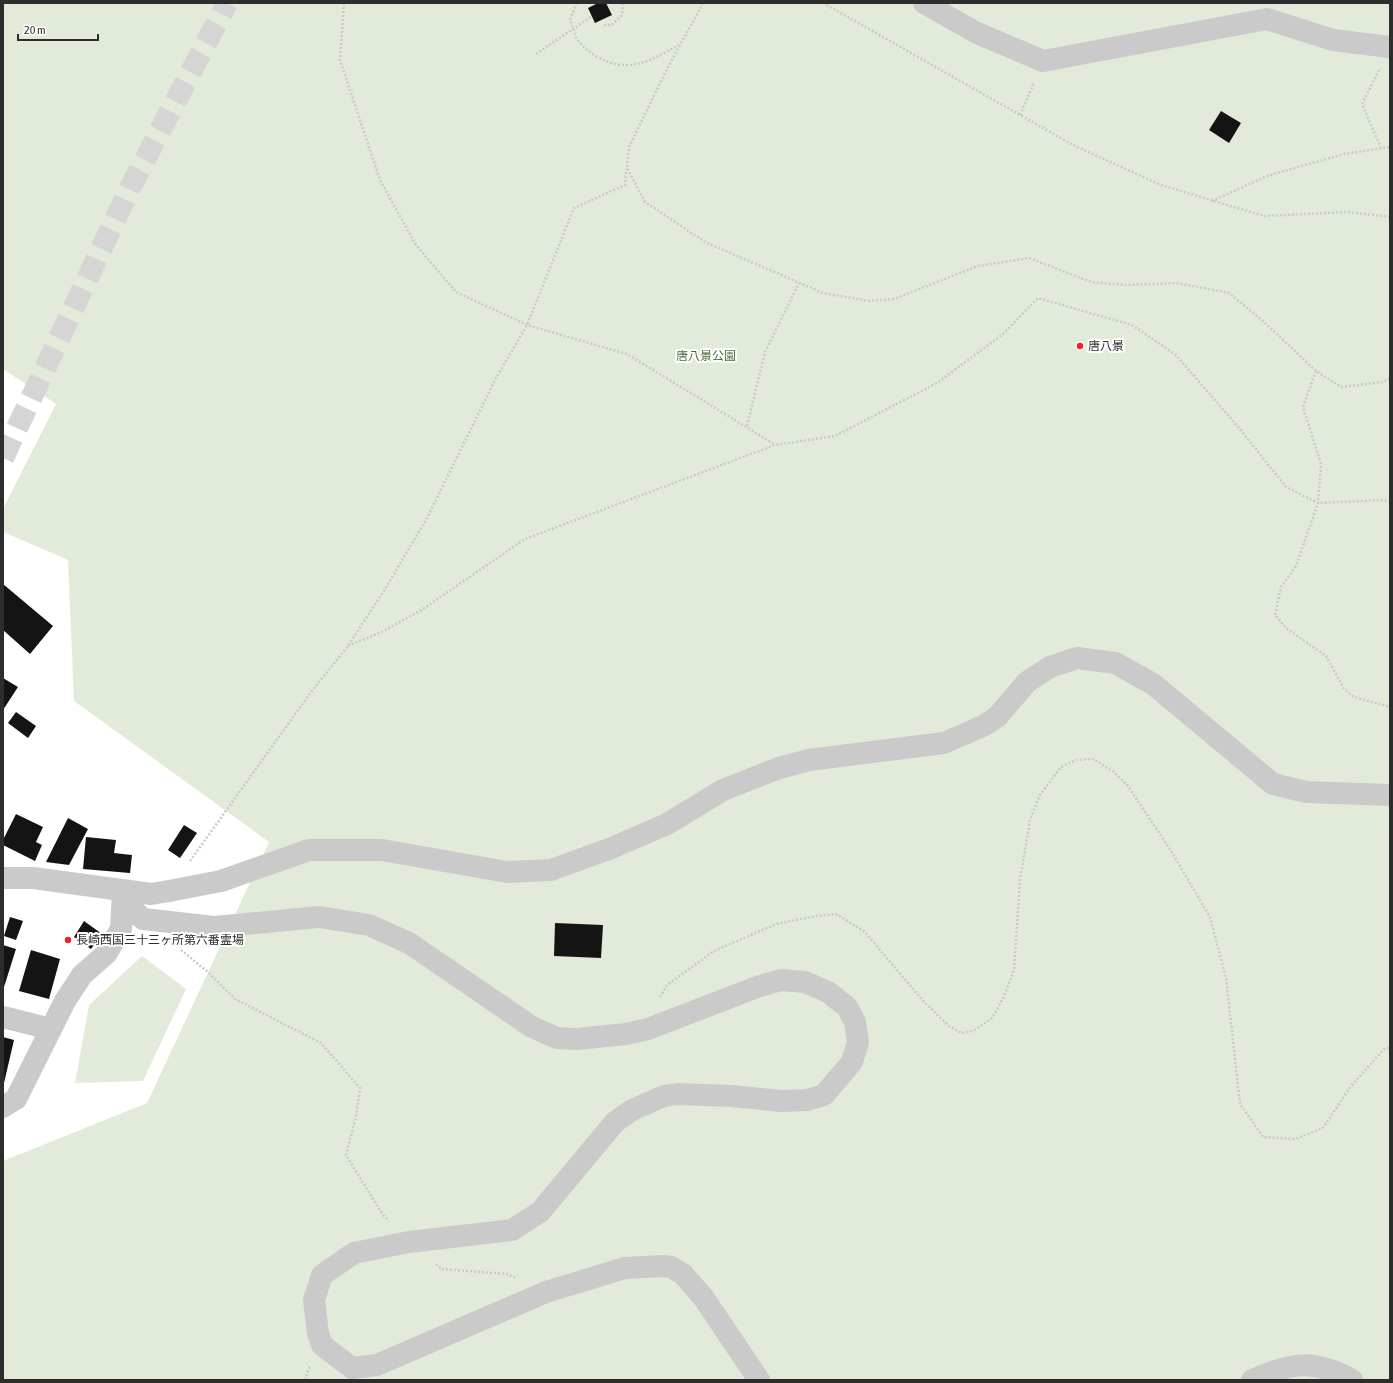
<svg xmlns="http://www.w3.org/2000/svg" width="1393" height="1383" viewBox="0 0 1393 1383" font-family="'Asap Condensed','Noto Sans JP',sans-serif">
  <rect width="100%" height="100%" fill="#fff"/>
  <!-- green -->
  <path fill="#e2ebd9" d="M3 3H1390V1380H3V1161L147 1103 269 842 74 701 68 560 3 532V509L56 404 3 369Z
    M142 956 186 989 143 1081 75 1083 89 1005Z"/>
  <!-- building -->
  <path fill="#141414" d="M598 3H606L612 15 595 23 588 8Z
    M1221 111 1241 123 1229 143 1209 130Z
    M3 584 53 626 30 654 3 630Z
    M3 678 18 687 3 710Z
    M16 712 36 726 28 738 8 723Z
    M16 814 43 827 36 842 42 845 35 861 3 845V840Z
    M68 818 88 829 69 865 46 862Z
    M184 825 197 833 180 858 168 850Z
    M86 837 116 840 114 853 132 855 130 873 83 869Z
    M10 917 23 921 16 940 4 936Z
    M84 921 102 934 91 949 74 937Z
    M555 923 603 925 601 958 554 956Z
    M3 945 16 949 4 987H3Z
    M31 950 60 959 49 999 19 991Z
    M3 1037 14 1040 4 1083H3Z"/>
  <g fill="none" stroke-linecap="round" stroke-linejoin="round">
    <!-- motorway-tunnel -->
    <path stroke="#d5d5d5" stroke-width="22" stroke-dasharray="22 11" stroke-linecap="butt" d="M3 458 130 188 227 3"/>
    <!-- path -->
    <path stroke="#cacaca" stroke-width="2.5" stroke-dasharray="2 2" stroke-linecap="butt" d="M344 3 340 60 380 180 416 245 456 292 527 325 627 354 774 444
      M577 3 570 19C572 25 574 31 576 37 580 45 588 51 596 56 627 75 650 61 679 45
      M703 3 667 69 629 147 627 168 645 202 705 242 823 293 869 301 894 299 978 266 1029 258 1091 282 1127 285 1177 283 1229 293 1263 321 1316 371 1341 387 1384 382 1390 378
      M823 3 1073 145 1161 185 1264 216 1348 212 1390 217
      M604 25H612L622 15 623 3
      M536 54 592 16
      M1379 70 1362 104 1381 148
      M1020 115 1034 83
      M1212 201 1267 176 1344 154 1390 147
      M1316 371 1303 407 1321 464 1318 503 1296 566 1281 587 1275 615 1286 628 1326 656 1344 689 1354 697 1390 707
      M747 426 765 352 799 283
      M348 646 384 631 423 609 525 539 775 445 835 436 937 383 1003 334 1038 298 1132 325 1176 355 1240 429 1286 487 1318 503 1384 500 1390 502
      M190 861 311 692 348 646 387 586 428 516 496 378 527 325 574 208 625 185 626 169
      M181 950 209 973 235 999 321 1043 360 1088 356 1116 346 1155 383 1215 389 1221
      M660 997 667 985 714 951 776 924 816 916 836 914 865 932 924 1002 949 1026 961 1033 973 1031 992 1018 1004 997 1014 970 1020 880 1030 820 1040 795 1061 767 1076 760 1093 759 1114 772 1128 786 1171 851 1210 917 1226 978 1240 1104 1263 1137 1295 1139 1323 1128 1351 1086 1385 1048H1390
      M436 1264 442 1269 507 1274 516 1278
      M305 1380 310 1366"/>
    <!-- minor -->
    <path stroke="#cacaca" stroke-width="22" d="M3 878H33L151 894 169 891
      M123 891 132 909 143 919 214 927 319 917 369 925 409 943 532 1027 557 1038 577 1039 626 1034 648 1029 757 987 781 980 805 982 828 992 847 1007 855 1022 858 1042 852 1062 824 1095 807 1100 781 1101 731 1096 677 1094 664 1096 632 1110 615 1122 540 1212 512 1230 409 1242 354 1253 322 1275 314 1300 318 1333 322 1345 352 1368 377 1365 546 1292 625 1268 663 1266 671 1267 683 1274 703 1297 759 1380
      M3 1017 51 1029
      M3 1107 16 1099 65 1001 82 975 106 954 121 929 123 891
      M1252 1380C1291 1363 1313 1358 1352 1380"/>
    <!-- tertiary -->
    <path stroke="#cacaca" stroke-width="22" d="M924 3 977 33 1043 61 1267 19 1333 40 1390 47
      M169 891 221 881 309 850H382L507 872 551 870 609 849 667 824 723 790 779 768 809 760 944 743 985 725 998 716 1027 682 1050 667 1077 658 1115 663 1153 684 1273 784 1306 792 1390 795"/>
  </g>
  <!-- markers -->
  <g fill="#ef2424" stroke="#fff" stroke-width="1.5">
    <circle cx="1080" cy="346" r="4"/>
    <circle cx="68" cy="940" r="4"/>
  </g>
  <g text-anchor="middle" stroke-width="4" stroke-linejoin="round" paint-order="stroke">
    <!-- poi labels -->
    <g font-size="12" fill="#2d2d2d" stroke="#fff" text-anchor="start">
      <text x="1088" y="350">唐八景</text>
      <text x="76" y="944">長崎西国三十三ヶ所第六番霊場</text>
    </g>
    <!-- park labels -->
    <g font-size="12" fill="#4c6b38" stroke="#fff">
      <text x="706" y="360">唐八景公園</text>
    </g>
  </g>
  <!-- border -->
  <rect width="1393" height="1383" fill="none" stroke="#2d2d2d" stroke-width="8"/>
  <!-- scale -->
  <path d="M18 34v6h80v-6" fill="none" stroke="#2d2d2d" stroke-width="2"/>
  <text x="24" y="34" font-size="12" fill="#2d2d2d" stroke="#ffffff" stroke-width="3" paint-order="stroke">20 m</text>
</svg>
